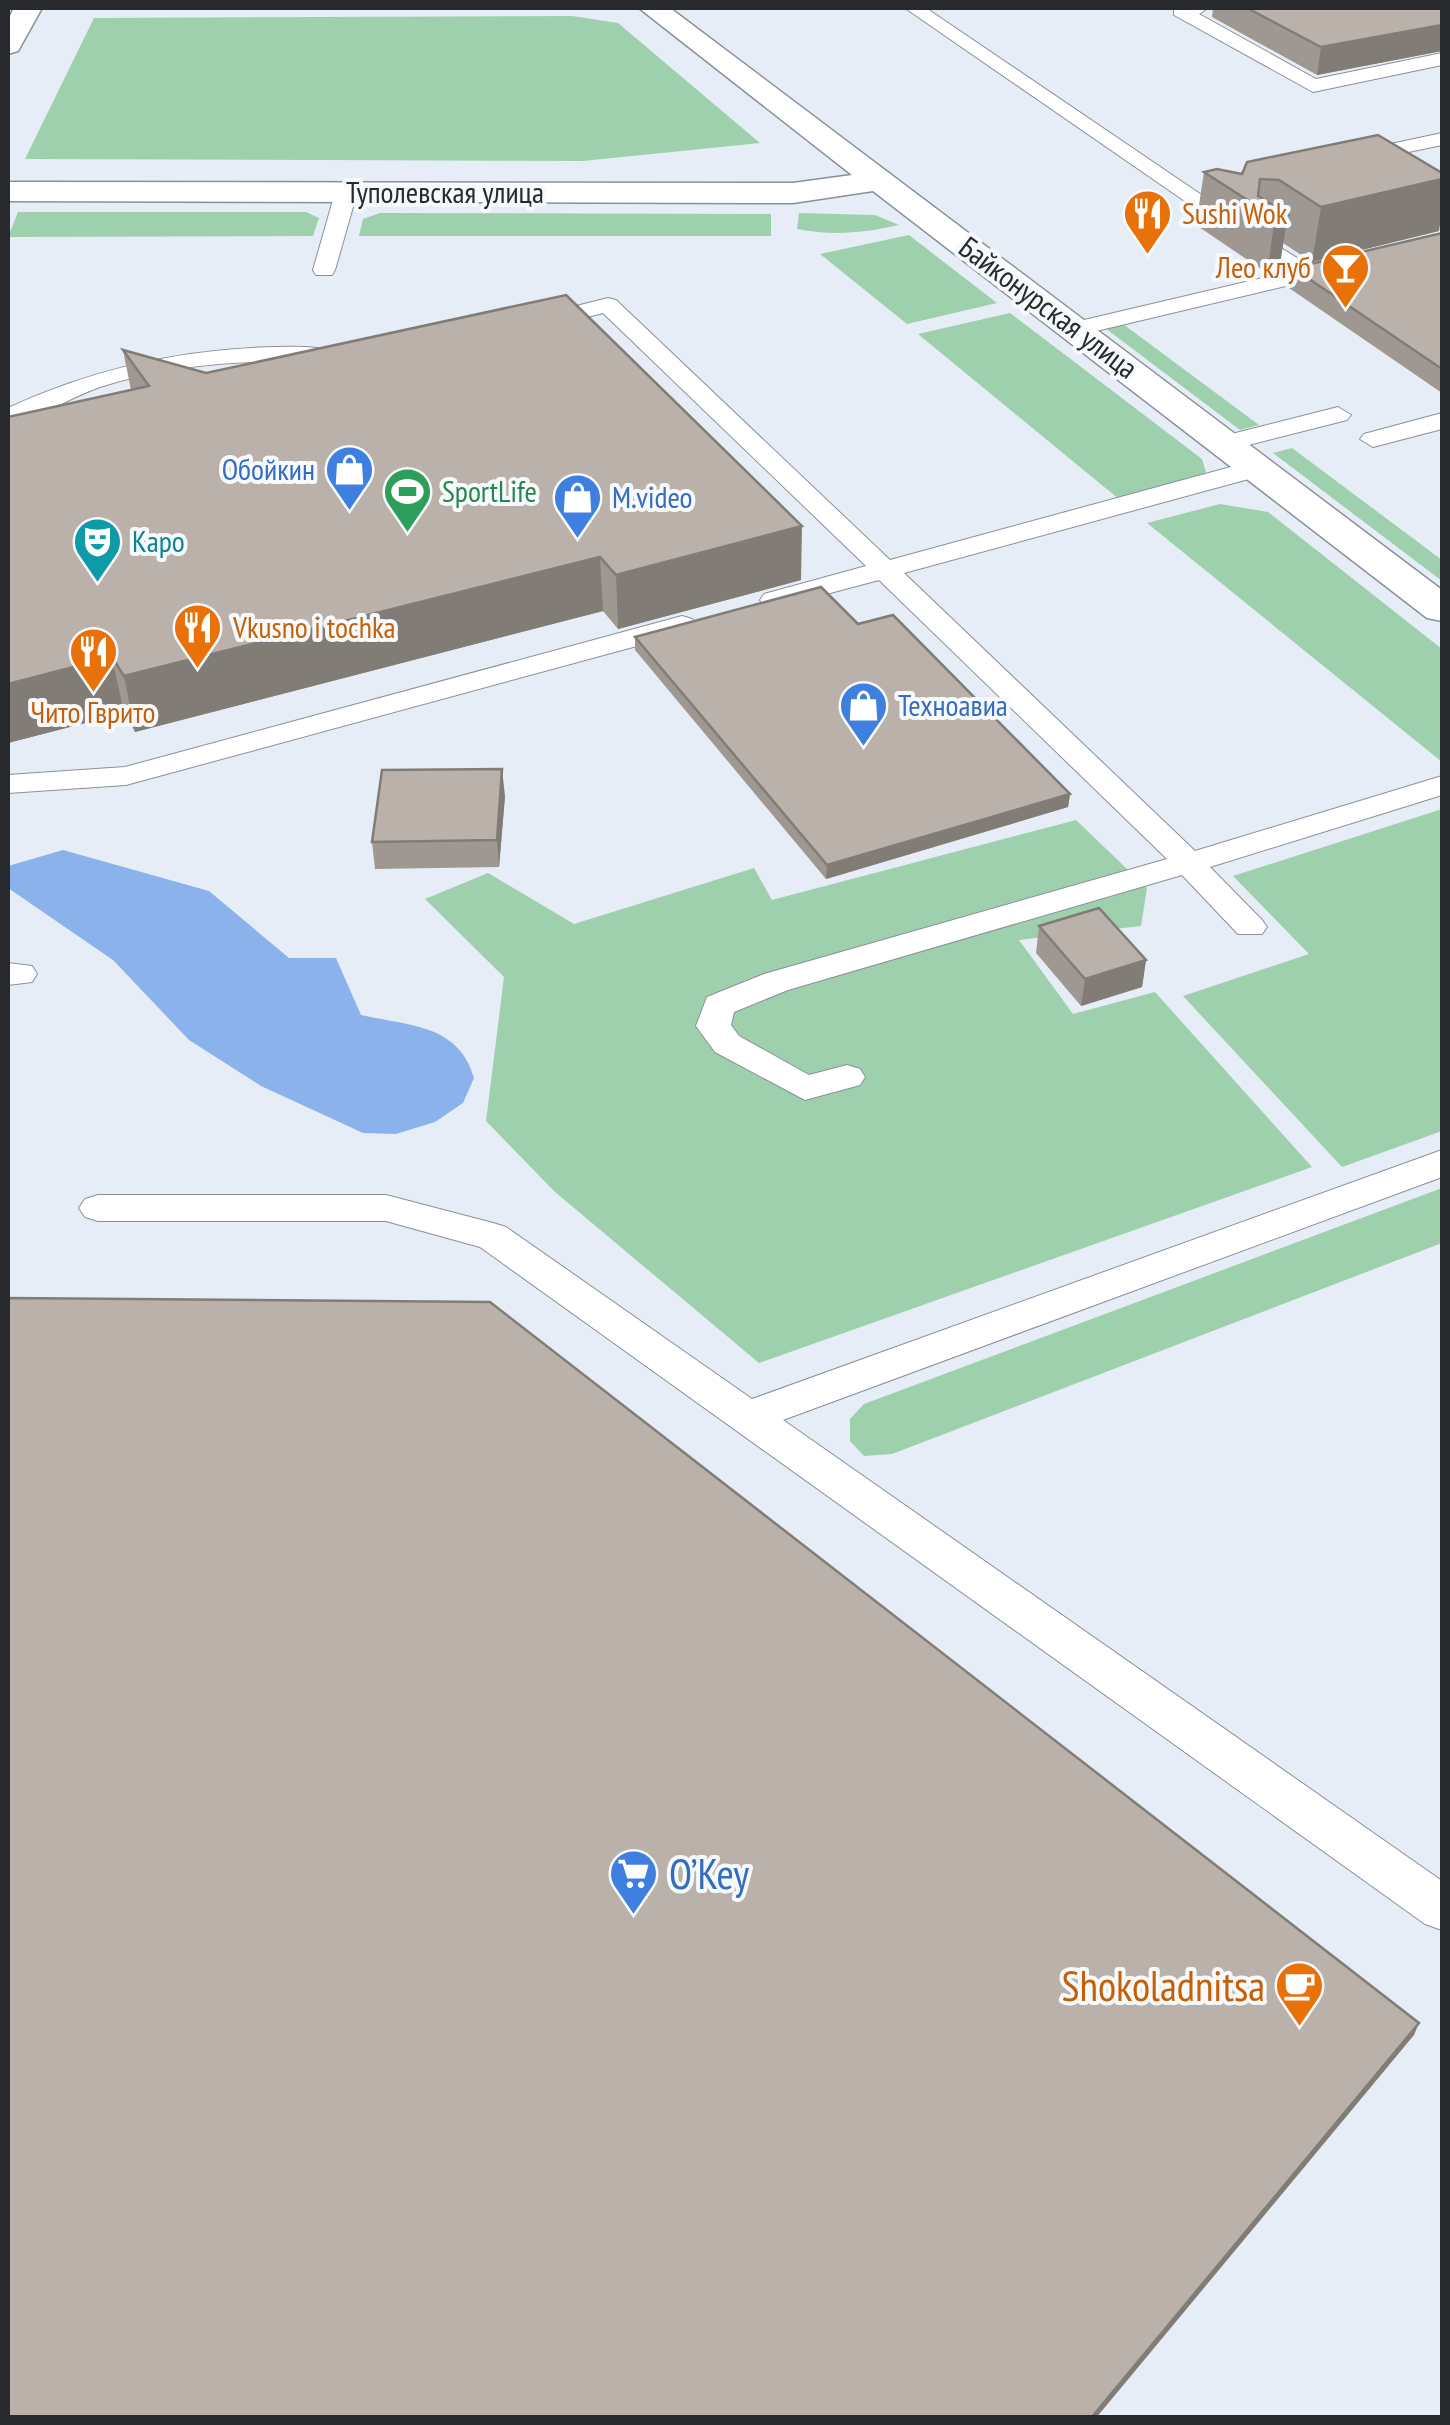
<svg xmlns="http://www.w3.org/2000/svg" width="1450" height="2425" viewBox="0 0 1450 2425" font-family="'PT Sans Narrow',sans-serif">
  <rect width="100%" height="100%" fill="#e7edf6"/>
  <!-- green -->
  <path fill="#9ed0ae" d="M572 16 618 23 760 143 583 161 25 159 94 18Z
    M18 212H306L319 218 313 236 8 237Z
    M380 213 771 214V236H359L363 219Z
    M799 213 875 215 899 225C863 233 834 236 797 229Z
    M909 235 997 303 907 324 820 254Z
    M1010 313 1202 459 1206 472 1193 481 1120 500 918 334Z
    M1123 324 1259 425 1240 430 1105 328Z
    M1292 448 1442 560V581L1273 453Z
    M1220 504 1268 512 1442 649V762L1147 523Z
    M1442 809V1131L1342 1167 1183 996 1309 954 1233 876Z
    M1076 820 1147 888 1141 926 1019 940 1073 1014 1155 992 1312 1167 759 1363 555 1192 486 1121 504 977 425 899 488 873 574 924 754 868 772 900Z
    M1442 1188V1243L892 1454 864 1456 850 1441V1419L864 1404Z"/>
  <!-- water -->
  <path fill="#8bb2ea" d="M63 850 209 891 289 958H336L361 1015C409 1026 459 1024 474 1078L463 1103 435 1122 396 1134 363 1133 261 1086 189 1040 113 960 8 888V866Z"/>
  <g fill="none" stroke-linecap="round" stroke-linejoin="round">
    <defs>
      <path id="service" d="M905 8H926L1237 219 1234 224H1218Z
        M1174 8H1208L1199 14 1316 79 1442 53V65L1313 92 1174 15Z
        M1442 133V145L1351 164 1340 158 1344 154Z
        M346 186 357 193 335 270 332 275H316L313 270 335 193Z
        M1260 235 1315 269V279L1075 336 1063 329 1067 324 1288 272 1252 247V237Z
        M608 298 616 300 890 560 1249 462H1267L1271 468 1267 474 904 573 1195 851 1442 776V795L1210 867 1262 920 1267 927 1262 934H1238L1182 875 788 990 734 1012 731 1025 739 1036 809 1075 847 1065 860 1069 865 1077 860 1085 805 1100 715 1052 696 1026 707 997 764 974 1167 859 879 580 774 608 764 606 760 600 764 594 866 566 603 313 532 331 520 324 524 319Z
        M306 347 351 351 363 358 351 365C266 358 182 361 100 387 69 398 39 418 8 424V408C103 364 201 345 306 347Z
        M1338 407 1351 415 1347 420 1225 451 1212 443 1216 438Z
        M1442 413V429L1373 447 1360 439 1364 434Z
        M682 616 692 619 696 625 692 631 126 785 8 793V775L125 767Z
        M8 963 32 966 37 974 32 982 8 985Z
        M1442 1150V1177L783 1420 1442 1881V1930L1425 1924 480 1247 386 1221H98L85 1217 79 1208 85 1199 98 1195H386L493 1223 506 1227 752 1399Z"/>
      <path id="minor" d="M639 8H670L1442 590V621L1427 618 873 191 793 203 8 201V182L793 183 852 175Z"/>
      <path id="tertiary" d="M14 8H42L18 51 8 54V20Z"/>
    </defs>
    <!-- service casing -->
    <use href="#service" stroke="#8a9098" stroke-width="2"/>
    <!-- minor casing -->
    <use href="#minor" stroke="#8a9098" stroke-width="3"/>
    <!-- tertiary casing -->
    <use href="#tertiary" stroke="#8a9098" stroke-width="3"/>
    <!-- service -->
    <use href="#service" fill="#fff" fill-rule="evenodd"/>
    <!-- minor -->
    <use href="#minor" fill="#fff" fill-rule="evenodd"/>
    <!-- tertiary -->
    <use href="#tertiary" fill="#fff" fill-rule="evenodd"/>
  </g>
  <!-- wall -->
  <path fill="#9f9892" d="M1213 8H1442V51L1317 75 1212 17Z
    M1247 162 1439 231 1312 262 1283 243 1279 270 1267 273 1196 225 1204 172 1242 174Z
    M1442 233V393L1289 288 1293 268Z
    M123 350 801 580 618 629 603 611 135 732 124 713 8 743V417L131 390Z
    M858 624 1070 794 1068 807 826 879 635 650V637Z
    M505 796 499 867 375 869 372 842Z
    M1039 926 1146 960 1142 987 1081 1006 1036 953Z"/>
  <!-- shaded-wall -->
  <path fill="#827c77" d="M1442 25V51L1317 75 1321 47Z
    M1442 179V212L1439 231 1312 262 1321 207Z
    M1288 215 1279 270 1267 273 1275 218Z
    M802 526 801 580 618 629 616 575Z
    M600 557 603 611 135 732 124 676Z
    M112 657 124 713 8 743V684Z
    M502 769 505 796 499 867 497 840Z
    M1070 794 1068 807 826 879 827 865Z
    M1146 960 1142 987 1081 1006 1085 979Z
    M1419 2023 1414 2035 1096 2418H1091Z"/>
  <!-- building -->
  <path fill="#b9b1aa" stroke="#827c77" stroke-width="2.5" d="M1247 8H1442V25L1321 47Z
    M1378 135 1442 173V179L1321 207 1279 180 1260 179 1258 196 1288 215 1275 218 1204 172 1217 169 1242 174 1247 162Z
    M1442 233V369L1293 268Z
    M566 295 802 526 616 575 600 557 124 676 112 657 8 684V417L149 386 123 350 206 373Z
    M821 587 858 624 893 615 1070 794 827 865 635 637Z
    M502 769 497 840 372 842 382 770Z
    M1099 908 1146 960 1085 979 1039 926Z
    M8 1298 490 1302 1419 2023 1091 2418H8Z"/>
  <!-- icons -->
  <defs>
    <symbol id="restaurant-pin" viewBox="-11 -11 22 30"><path d="M0 17L-7.5 6A9.5 9.5 0 1 1 7.5 6Z" fill="#e8710a" stroke="#f7fafd"/><path d="M-5-6h1v4h1v-4h1v4h1v-4h1v5L-1.5 .5V6h-2V.5L-5-1ZM5-6V6H3V1.5H1.5Q1.5-4 5-6Z" fill="#fff"/></symbol>
    <symbol id="bar-pin" viewBox="-11 -11 22 30"><path d="M0 17L-7.5 6A9.5 9.5 0 1 1 7.5 6Z" fill="#e8710a" stroke="#f7fafd"/><path d="M-6-5H6L.8 .8V4.5H3.5V6h-7V4.5H-.8V.8Z" fill="#fff"/></symbol>
    <symbol id="shop-pin" viewBox="-11 -11 22 30"><path d="M0 17L-7.5 6A9.5 9.5 0 1 1 7.5 6Z" fill="#3f7fe0" stroke="#f7fafd"/><path d="M-5-2.5h2.3a2.7 3.5 0 0 1 5.4 0H5L5.5 6h-11ZM-1.5-2.5h3a1.5 2.3 0 0 0-3 0Z" fill="#fff"/></symbol>
    <symbol id="stadium-pin" viewBox="-11 -11 22 30"><path d="M0 17L-7.5 6A9.5 9.5 0 1 1 7.5 6Z" fill="#2e9e5b" stroke="#f7fafd"/><path d="M0-5a6.5 5 0 1 0 0 10a6.5 5 0 1 0 0-10ZM-3.5-1.8h7v3.6h-7Z" fill="#fff"/></symbol>
    <symbol id="theatre-pin" viewBox="-11 -11 22 30"><path d="M0 17L-7.5 6A9.5 9.5 0 1 1 7.5 6Z" fill="#0f9aa8" stroke="#f7fafd"/><path d="M-5-5.5Q0-4 5-5.5V0Q5 5 0 6Q-5 5-5 0ZM-3.3-2.5H-1v1.5H-3.3ZM1-2.5H3.3v1.5H1ZM-2.8 1Q0 5.5 2.8 1Z" fill="#fff"/></symbol>
    <symbol id="supermarket-pin" viewBox="-11 -11 22 30"><path d="M0 17L-7.5 6A9.5 9.5 0 1 1 7.5 6Z" fill="#3f7fe0" stroke="#f7fafd"/><path d="M-6-5.5h2.5l.6 2H6L4.5 2H-2.5L-4.4-4H-6ZM-1.5 3.2a1.3 1.3 0 1 0 .1 0ZM3 3.2a1.3 1.3 0 1 0 .1 0Z" fill="#fff"/></symbol>
    <symbol id="cafe-pin" viewBox="-11 -11 22 30"><path d="M0 17L-7.5 6A9.5 9.5 0 1 1 7.5 6Z" fill="#e8710a" stroke="#f7fafd"/><path d="M-5.5-4.5H6V0H3Q3 3.5 0 3.5H-2.5Q-5.5 3.5-5.5 0ZM3-3.2v2h1.7v-2ZM-6 4.5H4V6H-6Z" fill="#fff"/></symbol>
  </defs>
  <g fill-rule="evenodd">
    <use href="#restaurant-pin" x="1120" y="186" width="55" height="75"/>
    <use href="#bar-pin" x="1318" y="240" width="55" height="75"/>
    <use href="#shop-pin" x="322" y="442" width="55" height="75"/>
    <use href="#stadium-pin" x="380" y="464" width="55" height="75"/>
    <use href="#shop-pin" x="550" y="470" width="55" height="75"/>
    <use href="#theatre-pin" x="70" y="514" width="55" height="75"/>
    <use href="#restaurant-pin" x="170" y="600" width="55" height="75"/>
    <use href="#restaurant-pin" x="66" y="624" width="55" height="75"/>
    <use href="#shop-pin" x="836" y="678" width="55" height="75"/>
    <use href="#supermarket-pin" x="606" y="1846" width="55" height="75"/>
    <use href="#cafe-pin" x="1272" y="1958" width="55" height="75"/>
  </g>
  <g text-anchor="middle" stroke-width="8" stroke-linejoin="round" paint-order="stroke">
    <!-- far-street labels -->
    <g font-size="30" fill="#27292c" stroke="#f7fafd">
      <text x="445" y="203">Туполевская улица</text>
      <text transform="translate(1048 308) rotate(37)" y="10">Байконурская улица</text>
    </g>
    <!-- far-food labels -->
    <g font-size="30" fill="#c56008" stroke="#f7fafd" text-anchor="start">
      <text x="1182" y="224">Sushi Wok</text>
      <text x="1311" y="278" text-anchor="end">Лео клуб</text>
      <text x="233" y="638">Vkusno i tochka</text>
      <text x="93" y="723" text-anchor="middle">Чито Гврито</text>
    </g>
    <!-- far-shop labels -->
    <g font-size="30" fill="#366cbe" stroke="#f7fafd" text-anchor="start">
      <text x="315" y="480" text-anchor="end">Обойкин</text>
      <text x="612" y="508">M.video</text>
      <text x="898" y="716">Техноавиа</text>
    </g>
    <!-- far-leisure labels -->
    <g font-size="30" fill="#27864d" stroke="#f7fafd" text-anchor="start">
      <text x="442" y="502">SportLife</text>
    </g>
    <!-- far-culture labels -->
    <g font-size="30" fill="#0d838f" stroke="#f7fafd" text-anchor="start">
      <text x="132" y="552">Каро</text>
    </g>
    <!-- near-shop labels -->
    <g font-size="42" fill="#366cbe" stroke="#f7fafd" text-anchor="start">
      <text x="669" y="1889">O’Key</text>
    </g>
    <!-- near-food labels -->
    <g font-size="42" fill="#c56008" stroke="#f7fafd" text-anchor="end">
      <text x="1265" y="2001">Shokoladnitsa</text>
    </g>
  </g>
  <!-- border -->
  <rect width="1450" height="2425" fill="none" stroke="#27292c" stroke-width="20"/>
</svg>
